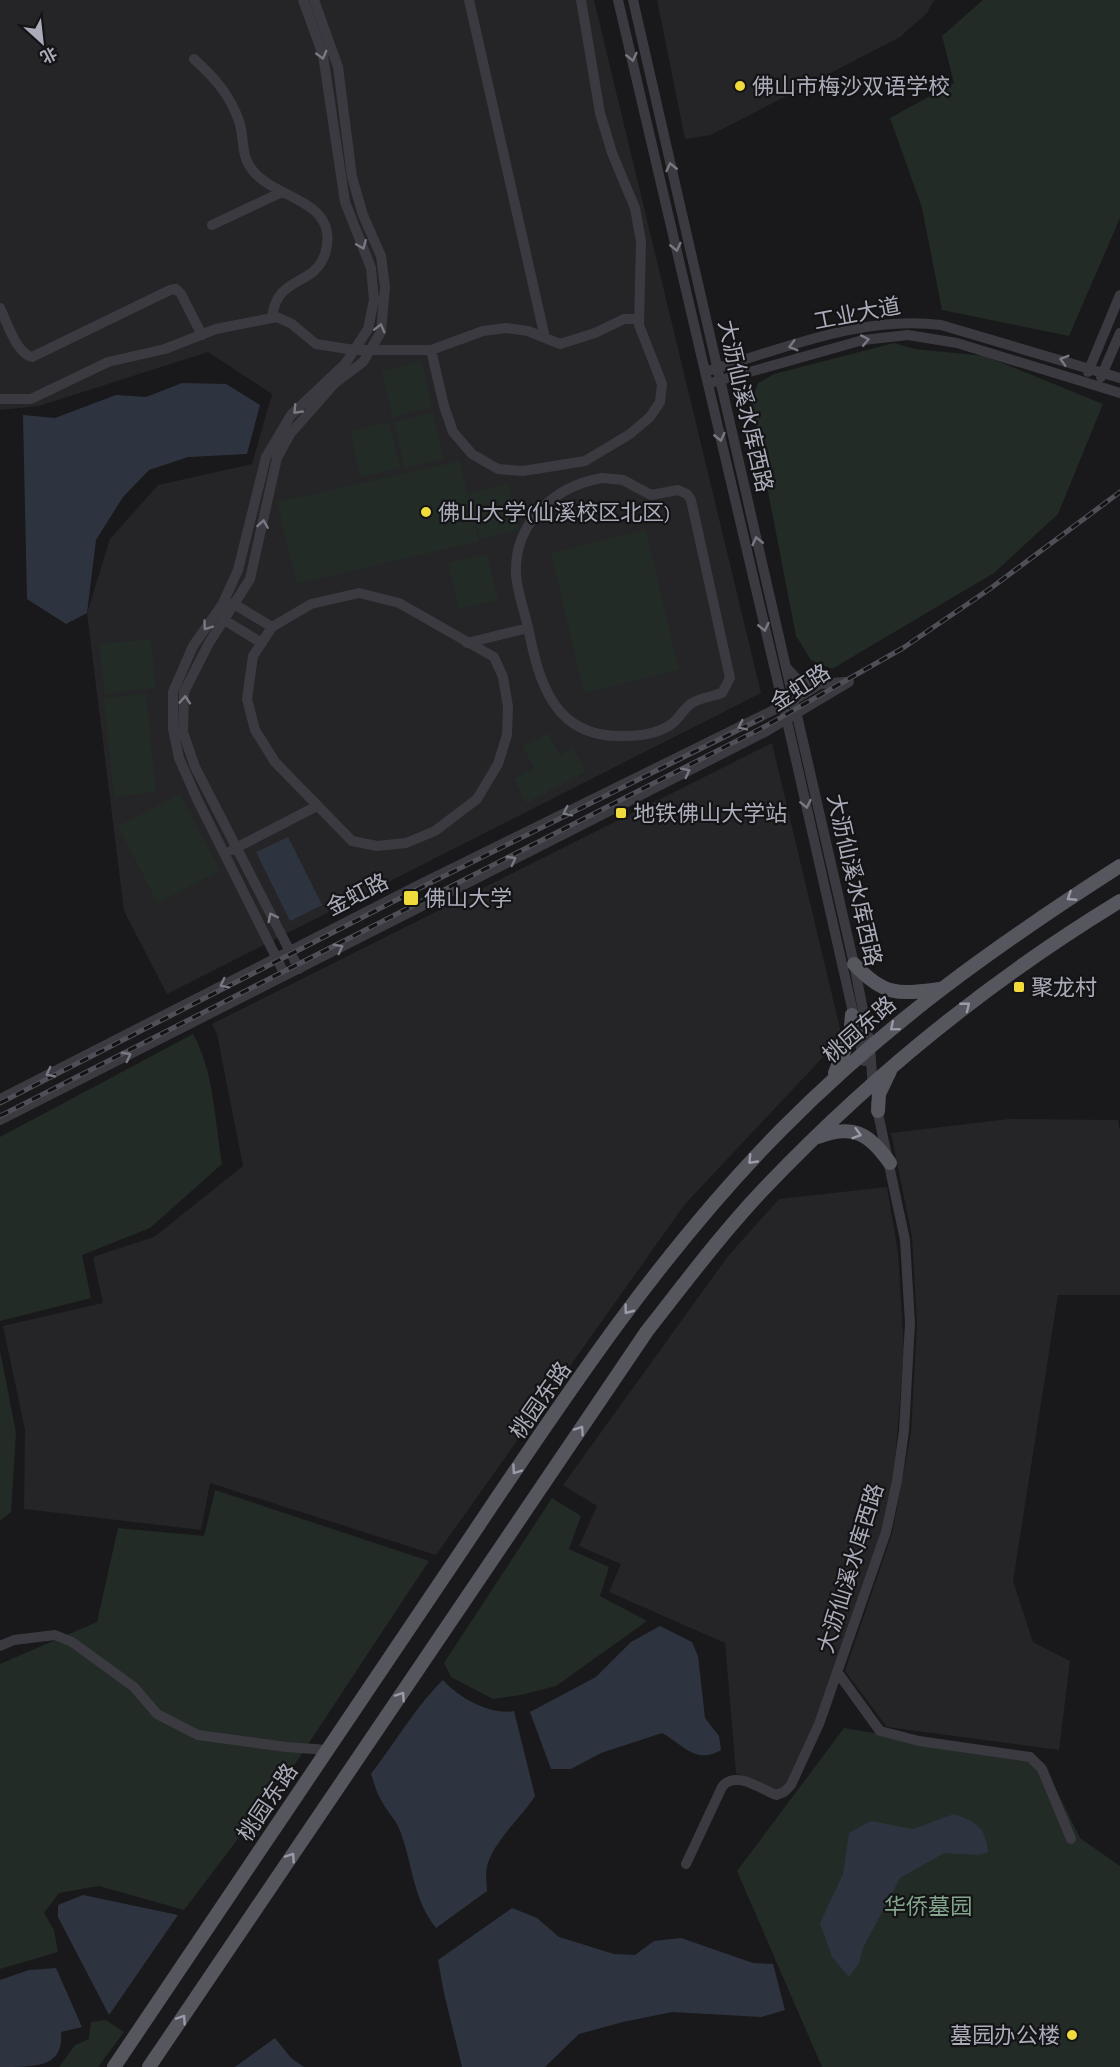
<svg xmlns="http://www.w3.org/2000/svg" width="1120" height="2067" viewBox="0 0 1120 2067" font-family="'Alegreya Sans','Noto Sans SC',sans-serif">
  <rect width="100%" height="100%" fill="#19191b"/>
  <!-- built -->
  <path fill="#252528" d="M0 0H594L761 693 167 994 124 911 87 613 110 539 158 485 252 464 272 394 208 352 39 406 0 410Z
    M657 0H934L927 13 900 37 711 135 685 139Z
    M772 743 842 1037 685 1204 436 1555 210 1483 201 1530 24 1509 25 1430 3 1326 103 1303 93 1257 154 1237 243 1166 217 1034 212 1024Z
    M1009 1119 1118 1120 1120 1131V1295H1058L1013 1581 1033 1642 1070 1661 1059 1750 887 1727 845 1671 892 1534 911 1433 917 1323 912 1237 891 1133Z
    M887 1187 898 1253 904 1350 894 1474 882 1530 816 1722 785 1787 777 1791 736 1773 725 1643 609 1592 621 1564 579 1546 597 1506 563 1485 728 1256 779 1199Z"/>
  <!-- green -->
  <path fill="#222b25" d="M983 0H1120V218L1069 336 942 310 922 208 890 118 954 83 942 36Z
    M894 343 915 349 985 356 1103 404 1058 514 994 573 832 669 811 660 796 636 751 404 758 383 774 374Z
    M422 361 432 407 392 417 382 371Z
    M433 413 444 459 404 468 394 422Z
    M389 422 400 468 360 477 350 431Z
    M460 461 479 541 297 584 277 502Z
    M509 484 519 530 480 539 469 493Z
    M646 530 679 670 584 693 551 553Z
    M487 554 498 600 458 609 448 563Z
    M151 639 156 688 105 694 99 644Z
    M146 693 156 792 114 797 104 698Z
    M548 733 560 755 573 748 586 772 526 803 514 779 534 768 522 746Z
    M180 794 220 871 157 903 118 826Z
    M193 1034C214 1071 215 1122 222 1164L150 1228 82 1255 91 1298 0 1321V1137Z
    M0 1351 16 1432 11 1512 0 1521Z
    M215 1490 429 1561 295 1764 184 1910 99 1886 59 1893 44 1913 54 1930 58 1952 0 1969V1664L97 1622 118 1528 204 1536Z
    M552 1498 581 1516 569 1549 609 1567 600 1596 647 1621 556 1686 521 1695 493 1699 451 1677 444 1663Z
    M844 1728 1042 1761 1080 1838 1120 1866V2067H822L737 1871Z
    M106 2020 124 2032 98 2067H59L75 2045 89 2039 91 2022Z"/>
  <!-- water -->
  <path fill="#2e343f" d="M182 383 226 384 260 405 247 454 188 457 149 470 123 497 96 540 87 613 66 624 27 599 23 415 55 418 116 395 146 397Z
    M288 837 322 905 290 921 256 852Z
    M660 1626 692 1642 698 1656 705 1718 719 1736 721 1750C696 1765 684 1745 662 1733L601 1753 571 1769H551L530 1712 596 1677 631 1642Z
    M443 1680C457 1697 492 1716 514 1711L535 1796C521 1818 492 1843 487 1867 485 1874 487 1883 487 1891L436 1928C414 1900 413 1869 402 1836 397 1819 388 1814 381 1800 376 1792 374 1782 371 1774 394 1744 417 1705 443 1680Z
    M954 1814C976 1822 986 1827 988 1852L979 1855 944 1853 900 1878 863 1948 859 1963 849 1977 832 1957 820 1923 843 1874 849 1833 871 1821 913 1829Z
    M83 1895 178 1915 109 2015 58 1917V1905Z
    M512 1908 537 1918 559 1937 614 1954 635 1955 654 1941 681 1938 753 1963 773 1964 785 2010 761 2017 672 2012 623 2022 579 2034 545 2067H462L444 1993 438 1960Z
    M56 1968 82 2027 61 2032C64 2067 38 2067 0 2067V1980L29 1970Z
    M275 2038 291 2058 304 2067H235Z"/>
  <g fill="none" stroke-linecap="round" stroke-linejoin="round">
    <!-- minor -->
    <path stroke="#3a3a40" stroke-width="10" d="M469 0 545 338
      M618 0 793 747 864 1061
      M633 0 854 964 870 1046 873 1089
      M194 59C214 77 230 95 239 121 245 139 240 157 254 172 278 200 341 201 325 254 314 287 277 275 272 317
      M212 225 282 192
      M0 308C7 322 16 353 32 357L170 290 176 289 181 294 202 335
      M431 350 444 406 453 432 472 454 498 469 523 471 585 461 630 434 650 417 660 402 662 384 639 325 641 241 635 208 612 153 600 113 581 0
      M711 370C785 348 863 315 941 325L1120 378
      M1088 372 1120 295
      M1101 377 1120 333
      M714 382 863 340 908 335 957 343 1120 393
      M0 399H31L108 362 165 349 216 329 277 317 292 324 316 344 354 350H431L483 331 506 328 528 331 560 344 595 333 624 319H639
      M602 478 623 480 651 495 678 490 687 494 691 500 730 678 722 693C713 696 700 698 692 703 684 708 680 717 673 723 660 733 641 736 625 736 554 739 539 683 528 627 524 610 517 591 516 574 514 522 555 486 602 478Z
      M359 593 399 603 494 657 503 677 508 707 507 735 498 764 477 799 435 831 406 843 377 846 352 841 275 762 255 730 247 699 253 656 272 627 311 604Z
      M228 604H234L272 627
      M223 614 224 620 262 643
      M467 643 528 628
      M787 668 796 678 820 684
      M232 850 317 806
      M299 969 195 767 183 732 184 692 209 643 250 579 277 458 290 434 335 383 363 362 381 332 385 287 381 256 363 215 352 177 338 67 314 0
      M285 975 197 799 179 758 173 729V692L193 646 222 605 238 570 266 457 291 415 345 364 368 329 374 300 371 268 345 202 323 55 303 0
      M0 1099 419 885 794 700 820 684 845 682
      M0 1120 765 732 849 682
      M0 1646 14 1640 55 1635 72 1642 134 1687 157 1714 198 1735 286 1747 328 1750
      M838 1673 880 1731 919 1741 1030 1757 1042 1769 1071 1839
      M686 1864 722 1787C735 1770 759 1788 776 1795L784 1792 791 1785 819 1724 886 1532 897 1481 904 1431 910 1323 905 1240 876 1104"/>
    <!-- major -->
    <path stroke="#56565f" stroke-width="14" d="M854 964C883 995 897 995 939 989
      M835 1073 850 1036 852 1015
      M878 1111 879 1094 890 1071
      M818 1137C853 1124 869 1133 890 1163
      M114 2067C228 1898 342 1728 456 1559 556 1410 655 1257 782 1129 887 1023 995 946 1120 866
      M149 2067 647 1331C684 1284 719 1237 760 1193 867 1080 987 982 1120 901"/>
    <defs>
      <path id="rail" d="M0 1103 408 894 762 718
        M0 1116 762 728 903 648 991 588 1120 492"/>
    </defs>
    <!-- rail casing -->
    <use href="#rail" stroke="#4f4f57" stroke-width="5"/>
    <!-- rail -->
    <use href="#rail" stroke="#141416" stroke-width="3" stroke-dasharray="9" stroke-linecap="butt"/>
  </g>
  <!-- one-way arrows -->
  <defs><path id="oneway-chevron" d="M-2-3.5L2.5 0L-2 3.5" fill="none" stroke-width="1.6" stroke-linecap="round" stroke-linejoin="round" transform="scale(1.5)"/></defs>
  <g stroke="#787983">
    <use href="#oneway-chevron" transform="translate(322 55) rotate(75)"/>
    <use href="#oneway-chevron" transform="translate(632 57) rotate(77)"/>
    <use href="#oneway-chevron" transform="translate(671 167) rotate(-103)"/>
    <use href="#oneway-chevron" transform="translate(362 245) rotate(68)"/>
    <use href="#oneway-chevron" transform="translate(676 247) rotate(77)"/>
    <use href="#oneway-chevron" transform="translate(380 328) rotate(-76)"/>
    <use href="#oneway-chevron" transform="translate(865 340) rotate(-11)"/>
    <use href="#oneway-chevron" transform="translate(793 346) rotate(164)"/>
    <use href="#oneway-chevron" transform="translate(1064 360) rotate(-164)"/>
    <use href="#oneway-chevron" transform="translate(297 410) rotate(134)"/>
    <use href="#oneway-chevron" transform="translate(720 437) rotate(77)"/>
    <use href="#oneway-chevron" transform="translate(263 524) rotate(-81)"/>
    <use href="#oneway-chevron" transform="translate(757 541) rotate(-103)"/>
    <use href="#oneway-chevron" transform="translate(207 626) rotate(126)"/>
    <use href="#oneway-chevron" transform="translate(764 627) rotate(77)"/>
    <use href="#oneway-chevron" transform="translate(185 700) rotate(-86)"/>
    <use href="#oneway-chevron" transform="translate(742 726) rotate(154)"/>
    <use href="#oneway-chevron" transform="translate(686 772) rotate(-27)"/>
    <use href="#oneway-chevron" transform="translate(806 804) rotate(78)"/>
    <use href="#oneway-chevron" transform="translate(567 812) rotate(154)"/>
    <use href="#oneway-chevron" transform="translate(512 860) rotate(-27)"/>
    <use href="#oneway-chevron" transform="translate(272 917) rotate(-117)"/>
    <use href="#oneway-chevron" transform="translate(339 948) rotate(-27)"/>
    <use href="#oneway-chevron" transform="translate(224 984) rotate(153)"/>
    <use href="#oneway-chevron" transform="translate(127 1056) rotate(-27)"/>
    <use href="#oneway-chevron" transform="translate(50 1073) rotate(153)"/>
  </g>
  <g stroke="#9a9ba8">
    <use href="#oneway-chevron" transform="translate(1071 897) rotate(147)"/>
    <use href="#oneway-chevron" transform="translate(966 1006) rotate(-38)"/>
    <use href="#oneway-chevron" transform="translate(894 1027) rotate(140)"/>
    <use href="#oneway-chevron" transform="translate(857 1134) rotate(16)"/>
    <use href="#oneway-chevron" transform="translate(752 1160) rotate(134)"/>
    <use href="#oneway-chevron" transform="translate(628 1310) rotate(127)"/>
    <use href="#oneway-chevron" transform="translate(580 1430) rotate(-56)"/>
    <use href="#oneway-chevron" transform="translate(516 1470) rotate(125)"/>
    <use href="#oneway-chevron" transform="translate(401 1696) rotate(-56)"/>
    <use href="#oneway-chevron" transform="translate(291 1857) rotate(-56)"/>
    <use href="#oneway-chevron" transform="translate(182 2019) rotate(-56)"/>
  </g>
  <!-- markers -->
  <g fill="#f1da3b" stroke="#141416" stroke-width="2">
    <circle cx="740" cy="86" r="6"/>
    <circle cx="426" cy="512" r="6"/>
    <rect x="615" y="807" width="12" height="12" rx="3"/>
    <rect x="403" y="890" width="16" height="16" rx="3"/>
    <rect x="1013" y="981" width="12" height="12" rx="3"/>
    <circle cx="1072" cy="2035" r="6"/>
  </g>
  <g text-anchor="middle" stroke-width="4.5" stroke-linejoin="round" paint-order="stroke">
    <!-- poi labels -->
    <g font-size="22" fill="#abacba" stroke="#141416" text-anchor="start">
      <text x="752" y="94">佛山市梅沙双语学校</text>
      <text x="438" y="520">佛山大学(仙溪校区北区)</text>
      <text x="633" y="821">地铁佛山大学站</text>
      <text x="424" y="906">佛山大学</text>
      <text x="1031" y="995">聚龙村</text>
      <text x="1060" y="2043" text-anchor="end">墓园办公楼</text>
    </g>
    <!-- street labels -->
    <g font-size="22" fill="#abacba" stroke="#141416">
      <text transform="translate(857 313) rotate(-11)" y="8">工业大道</text>
      <text transform="translate(746 406) rotate(77)" y="8">大沥仙溪水库西路</text>
      <text transform="translate(800 687) rotate(-33)" y="8">金虹路</text>
      <text transform="translate(855 880) rotate(77)" y="8">大沥仙溪水库西路</text>
      <text transform="translate(357 894) rotate(-27)" y="8">金虹路</text>
      <text transform="translate(859 1029) rotate(-41)" y="8">桃园东路</text>
      <text transform="translate(540 1400) rotate(-55)" y="8">桃园东路</text>
      <text transform="translate(850 1568) rotate(-73)" y="8">大沥仙溪水库西路</text>
      <text transform="translate(267 1802) rotate(-56)" y="8">桃园东路</text>
    </g>
    <!-- park labels -->
    <g font-size="22" fill="#82a58c" stroke="#141416">
      <text x="928" y="1914">华侨墓园</text>
    </g>
  </g>
  <!-- north arrow -->
  <g transform="translate(42 42) rotate(153)" stroke="#141416" stroke-width="4.5" paint-order="stroke">
  <path d="M0-4.5L10 22L0 15L-10 22Z" fill="#abacba"/>
  <text y="-9" font-size="16" font-weight="bold" text-anchor="middle" fill="#abacba">北</text>
  </g>
</svg>
